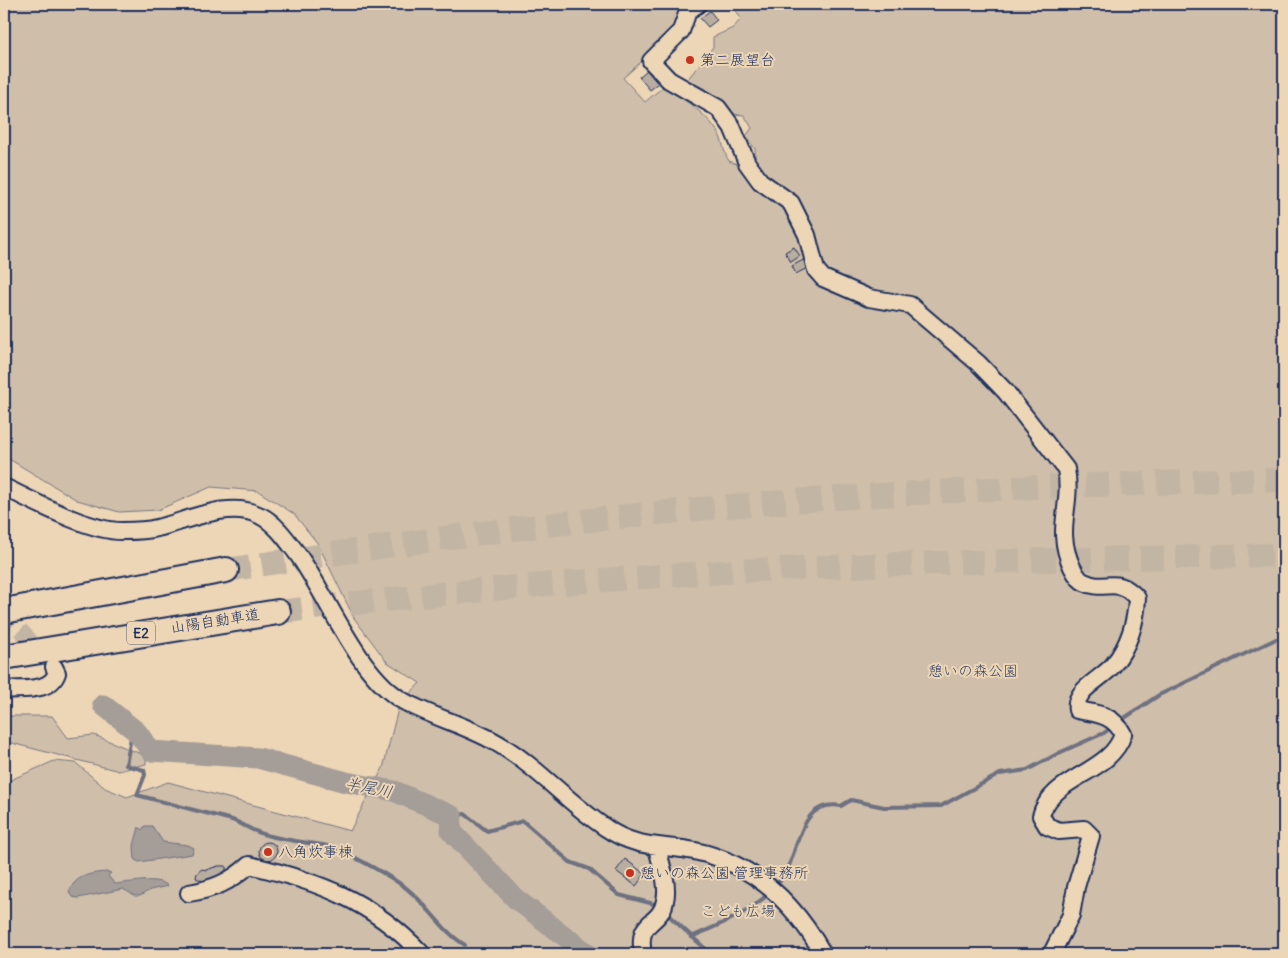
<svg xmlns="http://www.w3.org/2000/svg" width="1288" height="958" viewBox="0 0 1288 958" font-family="Delius,'Klee One',sans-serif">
  <rect width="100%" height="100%" fill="#edd6b6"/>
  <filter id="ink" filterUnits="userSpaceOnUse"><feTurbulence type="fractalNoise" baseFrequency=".02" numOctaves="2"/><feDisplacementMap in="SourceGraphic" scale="10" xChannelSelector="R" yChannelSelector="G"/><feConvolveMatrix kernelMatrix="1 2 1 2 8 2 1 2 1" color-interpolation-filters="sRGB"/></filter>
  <g filter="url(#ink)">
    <!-- green -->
    <path fill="#cfbea9" stroke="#757684" d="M4 4H692L679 28 623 78 645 102 664 86C683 99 705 112 718 132 723 140 723 152 729 161L742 166 755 165V149L746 136 752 128 744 115 732 114 705 89 687 80 713 47V37L733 28 741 19 732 4H1284V954H4V786L6 782 54 761 76 763 105 788 127 797 168 782 350 831 383 768 399 705 420 683 387 662 354 618 318 544 294 514 258 491 211 487 158 510 119 512 77 500 4 456Z
      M4 716H52L68 738 94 735 146 756V764L119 771 4 741Z"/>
    <!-- water -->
    <path fill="#a59d98" stroke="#6e7181" d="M145 826H152L163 842 188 845 194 848 192 854 139 862 135 860 134 846 139 827 142 830Z
      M107 872 111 873 108 876 115 884C129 883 158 876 168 886L150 890 140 896H135L123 889 78 898 72 897 69 892C75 875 92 873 107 872Z"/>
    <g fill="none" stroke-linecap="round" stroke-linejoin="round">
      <!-- stream -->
      <path stroke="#6e7181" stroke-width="4" d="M1120 721 1159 695 1276 639
        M127 724 131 737 126 765 144 770 145 775 137 795 232 820C243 824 252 831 263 834 282 840 303 842 323 845 341 848 386 874 402 885 426 901 440 930 465 945
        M452 816 465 814 487 831 523 821 570 862 589 869 619 895 658 905
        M774 887C778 883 782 879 785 875 799 848 800 799 841 806L851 800 884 807 941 806 1000 774 1027 770 1061 752 1104 733 1112 727
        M665 912 711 954
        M691 937C717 926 750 913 770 892"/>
      <!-- river -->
      <path stroke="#a59d98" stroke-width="21" d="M103 705 137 732 151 751 258 758 346 782 394 791 452 816 451 831 516 899 588 954"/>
    </g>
    <!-- building -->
    <path fill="#b9ada0" stroke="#1b2f5e" d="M710 11 717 20 708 27 700 18Z
      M647 70 658 84 650 90 639 77Z
      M794 247 800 256 791 262 785 252Z
      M805 259 809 267 796 274 792 266Z
      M259 851a9 9 0 1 1 18 0a9 9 0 1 1-18 0Z
      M625 859 645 874 636 886 616 871Z
      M218 866H226V875L205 882 196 878 197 873 202 869 206 870Z"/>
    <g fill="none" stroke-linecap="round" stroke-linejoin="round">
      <!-- minor-tunnel -->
      <path stroke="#c3b5a4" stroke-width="16" stroke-dasharray="16 8" stroke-linecap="butt" d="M4 612 44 656"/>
      <!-- highway-tunnel -->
      <path stroke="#c3b5a4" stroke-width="24" stroke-dasharray="24 12" stroke-linecap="butt" d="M226 570C360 549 494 530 628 516 846 493 1065 484 1284 480
        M278 612C396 598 513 586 631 578 848 562 1067 560 1284 555"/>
      <defs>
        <path id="minor" d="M698 4 688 11 681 31 651 61 669 80 718 108 732 127 747 163 760 181 791 203 807 235 816 270 823 278 869 298 910 305 978 363 1006 392 1066 469C1073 507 1054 528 1072 567 1075 573 1079 580 1084 582 1106 593 1115 574 1137 598 1136 622 1129 645 1114 664 1103 679 1073 689 1077 710 1097 714 1113 714 1123 734 1111 774 1051 776 1041 816L1047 826 1059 831 1084 829 1091 836 1076 887 1071 915 1053 951V954
          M4 487C35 502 88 531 122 531 133 531 146 531 157 528 188 521 229 499 261 516 275 523 287 540 296 552 328 595 358 677 405 702 437 719 472 727 502 746 540 769 569 804 606 828 632 846 653 845 683 849 748 858 792 899 823 954
          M4 690C22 688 50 693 57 673L54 667
          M189 893C214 889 230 882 249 865 318 881 372 901 422 954
          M643 954C636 918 660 927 665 901 669 884 661 865 657 848"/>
        <path id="highway" d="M4 611 226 570
          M4 657 278 612"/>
      </defs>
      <!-- minor casing -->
      <use href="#minor" stroke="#1b2f5e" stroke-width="20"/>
      <!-- highway casing -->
      <use href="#highway" stroke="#1b2f5e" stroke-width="28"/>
      <!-- minor -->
      <use href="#minor" stroke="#edd6b6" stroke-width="16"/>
      <!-- highway -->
      <use href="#highway" stroke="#edd6b6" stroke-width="24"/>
    </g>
  </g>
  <!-- markers -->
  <g fill="#c8321e" stroke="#edd6b6" stroke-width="2">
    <circle cx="690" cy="60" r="5"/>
    <circle cx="268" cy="852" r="5"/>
    <circle cx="630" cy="873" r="5"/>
  </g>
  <g text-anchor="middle" stroke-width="4" stroke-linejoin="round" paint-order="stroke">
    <!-- shield labels -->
    <rect fill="#edd6b6" stroke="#5a6178" stroke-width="1" x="127" y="621.5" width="28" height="23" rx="4"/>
    <g font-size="14" font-weight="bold" fill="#1b2f5e">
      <text x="141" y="638">E2</text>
    </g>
    <!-- poi labels -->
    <g font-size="15" fill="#1b2f5e" stroke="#edd6b6" text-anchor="start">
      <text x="700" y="65">第二展望台</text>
      <text x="278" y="857">八角炊事棟</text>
      <text x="640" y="878">憩いの森公園 管理事務所</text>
    </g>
    <!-- street labels -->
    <g font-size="15" fill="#1b2f5e" stroke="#edd6b6">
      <text transform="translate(215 621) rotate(-9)" y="5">山陽自動車道</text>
    </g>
    <!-- park labels -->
    <g font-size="15" fill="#364469" stroke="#edd6b6">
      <text x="973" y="676">憩いの森公園</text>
      <text x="738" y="916">こども広場</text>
    </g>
    <!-- water labels -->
    <g font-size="16" font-style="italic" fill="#37456a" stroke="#edd6b6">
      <text transform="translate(369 787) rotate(12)" y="6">半尾川</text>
    </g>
  </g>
  <!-- margin -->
  <rect width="1288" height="958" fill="none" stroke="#edd6b6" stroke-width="20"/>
  <rect x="10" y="10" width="1268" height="938" fill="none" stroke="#1b2f5e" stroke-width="2" filter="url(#ink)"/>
</svg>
